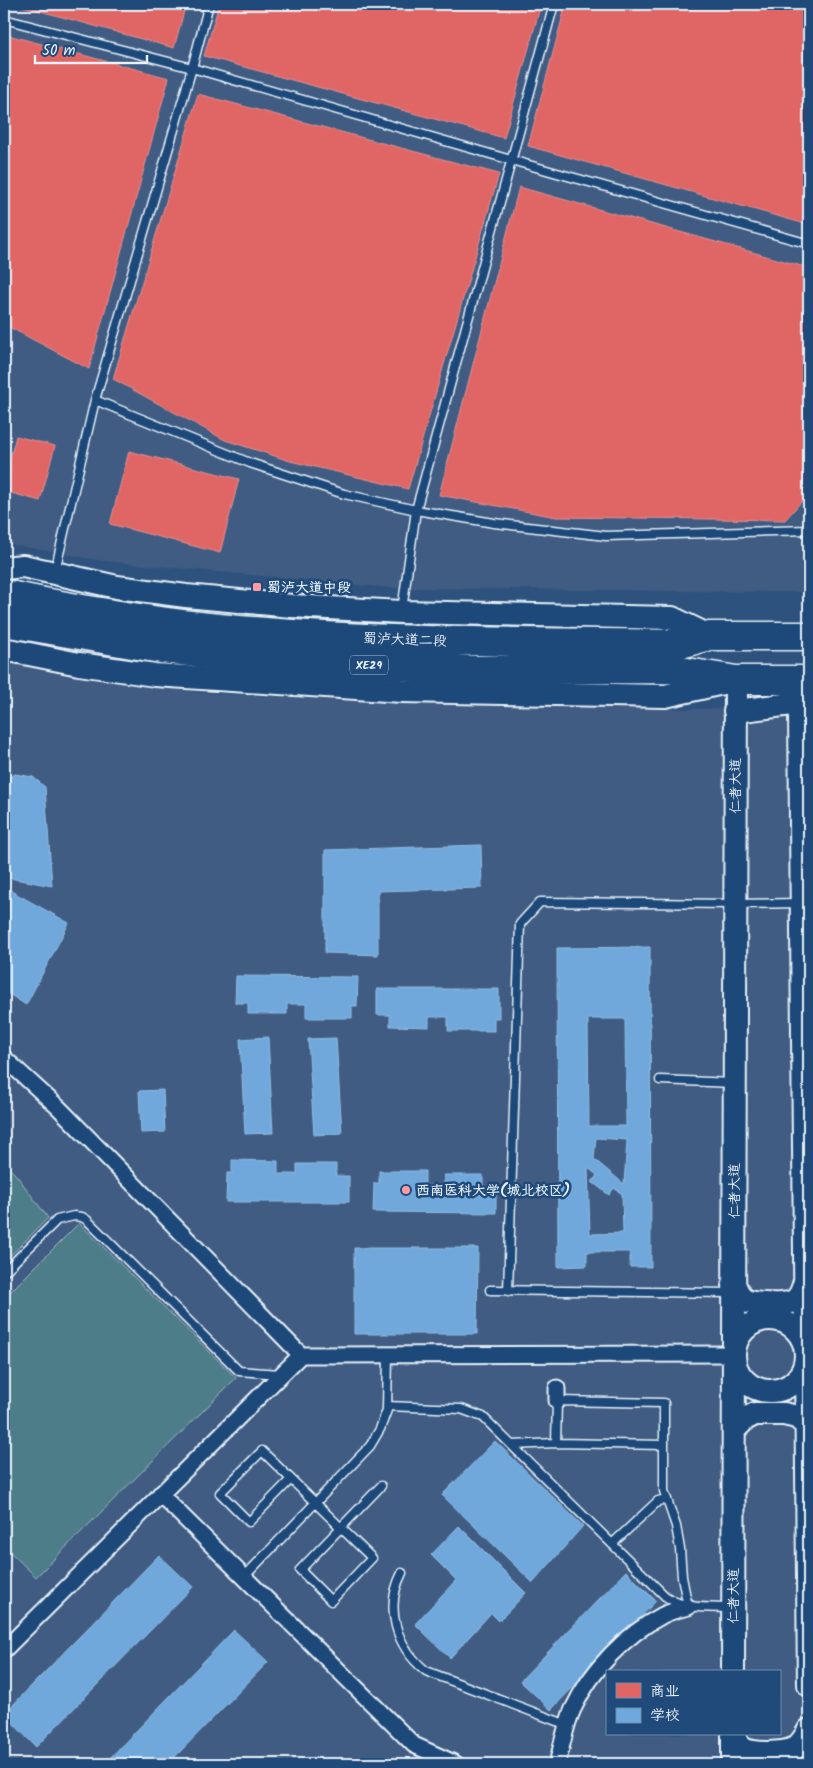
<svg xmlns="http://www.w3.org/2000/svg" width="813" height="1768" viewBox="0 0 813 1768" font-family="Kalam,'LXGW WenKai TC',sans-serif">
  <rect width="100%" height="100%" fill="#2e527e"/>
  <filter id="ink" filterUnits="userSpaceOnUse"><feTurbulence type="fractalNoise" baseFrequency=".02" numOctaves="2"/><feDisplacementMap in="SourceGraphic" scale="10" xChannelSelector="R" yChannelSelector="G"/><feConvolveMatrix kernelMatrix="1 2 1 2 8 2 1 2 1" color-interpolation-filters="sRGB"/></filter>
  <g filter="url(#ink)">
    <!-- built -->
    <path fill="#405c82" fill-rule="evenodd" d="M4 4H809V592L391 588 103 561 4 543Z
      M4 661 23 666 202 693 432 704 679 709H809V1764H4ZM607 1672H779V1734H607Z"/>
    <!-- green -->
    <path fill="#4e7d88" stroke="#9bb7c0" d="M4 1163 17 1176 48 1218 4 1262Z
      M79 1223 236 1378 36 1577 4 1546V1298Z"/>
    <!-- shops -->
    <path fill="#e06666" stroke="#e29092" d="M15 4H186L174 48Z
      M219 4H541L504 138 204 56Z
      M566 4H809V225L528 146Z
      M4 34 169 78 89 369 9 327 4 341Z
      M198 94 499 174 408 489 290 461 225 440 113 379Z
      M519 187 809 268V493L785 520 556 517 439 495Z
      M16 436 55 446 40 501 4 491V481Z
      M129 451 239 479 220 553 110 524Z"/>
    <!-- schools -->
    <path fill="#6fa8dc" stroke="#93bee4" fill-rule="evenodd" d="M15 774 33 777 45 787 52 886 4 877V780Z
      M481 845 482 888 378 891V955L325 953V850Z
      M4 887 69 923 26 1005 4 991Z
      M650 947 651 1267H630V1252H587V1266L558 1267 557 948ZM588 1019H625L626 1126H589ZM596 1138 627 1140 624 1184 594 1159ZM588 1168 597 1175 592 1182 609 1195 614 1188 622 1194 623 1233 590 1234Z
      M236 976 358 977 357 1006H352V1018H306V1004H287V1014H248V1003H235Z
      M377 989H499V1018H494V1031H448V1017H429V1027L390 1026V1015H377Z
      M268 1037 273 1133 245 1134 240 1039Z
      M336 1038 342 1133 314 1135 308 1039Z
      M163 1090 165 1132 141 1133 139 1091Z
      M232 1160 278 1161V1174H297V1164H336V1176H349V1202H226L227 1173H232Z
      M379 1171H425V1185H444V1175H483V1186L496 1187V1213L373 1212 374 1183H379Z
      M354 1248H478L477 1334H354Z
      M495 1441 583 1526 533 1583 442 1495Z
      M459 1526 526 1593 499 1621 491 1613 450 1658 415 1624 456 1580 431 1555Z
      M159 1555 193 1587 36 1747 4 1714Z
      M626 1571 656 1601 551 1710 520 1681Z
      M234 1630 268 1662 168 1764H104Z"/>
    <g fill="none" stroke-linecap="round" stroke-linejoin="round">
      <defs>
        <path id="lane" d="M4 19 192 68 511 160 809 244
          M95 400 250 463 344 494 416 510 494 523 606 536 809 530
          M55 571 95 400 192 68 209 4
          M402 610 416 510 554 4
          M660 1080 733 1083
          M4 1272 57 1220 74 1216 82 1217 87 1220 239 1371 280 1374
          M490 1290 731 1293
          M508 1291 520 924 540 902 735 904 800 903
          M387 1406 461 1409 483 1417 665 1596C685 1610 708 1607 732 1608
          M512 1445 556 1443
          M664 1445 556 1443 557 1401 664 1403V1491L676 1526 680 1549 682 1577 688 1607
          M291 1479 249 1522 220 1493 262 1451C298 1486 335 1522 372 1558L331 1601 300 1570 381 1486
          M612 1544 658 1501 667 1499
          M402 1573C384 1608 396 1647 426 1671L567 1725
          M244 1577 370 1446 380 1429 387 1410 388 1354"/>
        <path id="street" d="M4 1058 59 1108 301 1355
          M557 1388V1401
          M160 1494 414 1745 456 1764
          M4 1650 301 1355 734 1354
          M557 1764C562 1746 565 1726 573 1709 591 1670 625 1635 663 1615 671 1611 680 1609 688 1607"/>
        <path id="secondary" d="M4 568 23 566 117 587 186 596 292 606 402 612 672 618 709 636
          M4 649 79 664 155 675 402 691 665 696 736 680 733 1672
          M735 711 809 702
          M809 711 800 713 809 1685
          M734 1284C737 1290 739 1297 744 1300 752 1305 786 1306 794 1301 801 1297 803 1288 805 1281
          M734 1355a36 36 0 1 1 72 0a36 36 0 1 1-72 0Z
          M734 1430 745 1419 755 1414H784L797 1417 807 1426
          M734 1734C736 1739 737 1744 742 1748 751 1755 785 1754 795 1748 802 1743 805 1737 809 1730
          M733 1764V1734"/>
        <path id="highway" d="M4 594C56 605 108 614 160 621 332 644 508 641 681 644L709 636H809
          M4 622 161 649 226 656 352 664 478 670 669 669 736 680H809"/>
      </defs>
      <!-- lane casing -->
      <use href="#lane" stroke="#e8f1f8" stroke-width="11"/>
      <!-- street casing -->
      <use href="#street" stroke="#e8f1f8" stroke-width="19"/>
      <!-- secondary casing -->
      <use href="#secondary" stroke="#e8f1f8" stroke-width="26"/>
      <!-- highway casing -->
      <use href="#highway" stroke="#e8f1f8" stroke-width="31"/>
      <!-- lane -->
      <use href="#lane" stroke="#1f4a7a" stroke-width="8"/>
      <!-- street -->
      <use href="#street" stroke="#1f4a7a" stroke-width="15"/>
      <!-- secondary -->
      <use href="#secondary" stroke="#1f4a7a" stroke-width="22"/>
      <!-- highway -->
      <use href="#highway" stroke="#1f4a7a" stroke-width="28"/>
    </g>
  </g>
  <!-- markers -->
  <g fill="#ff9aa2" stroke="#1f4a7a" stroke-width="2">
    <rect x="252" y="582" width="10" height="10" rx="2.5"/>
    <circle cx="406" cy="1190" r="5"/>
  </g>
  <g text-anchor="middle" stroke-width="5" stroke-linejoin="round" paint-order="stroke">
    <!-- shield labels -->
    <rect fill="#1f4a7a" stroke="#acbfd2" stroke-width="1" x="350" y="655.5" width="38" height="19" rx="4"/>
    <g font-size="12" font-weight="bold" fill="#e8f1f8">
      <text x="369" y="669">XE29</text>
    </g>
    <!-- poi labels -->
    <g font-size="14" font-weight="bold" fill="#e8f1f8" stroke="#1f4a7a" text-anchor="start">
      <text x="267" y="592">蜀泸大道中段</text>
      <text x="416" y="1195">西南医科大学(城北校区)</text>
    </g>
    <!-- street labels -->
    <g font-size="14" fill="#e8f1f8" stroke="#1f4a7a">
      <text transform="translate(405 639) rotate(2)" y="5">蜀泸大道二段</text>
      <text transform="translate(735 786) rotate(-90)" y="5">仁者大道</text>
      <text transform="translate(734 1191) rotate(-90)" y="5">仁者大道</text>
      <text transform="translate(733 1596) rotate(-90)" y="5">仁者大道</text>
    </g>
  </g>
  <!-- margin -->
  <rect width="813" height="1768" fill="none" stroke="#1f4a7a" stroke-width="20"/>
  <rect x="10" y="10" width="793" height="1748" fill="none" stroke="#e8f1f8" stroke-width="2" filter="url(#ink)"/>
  <!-- legend -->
  <rect x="606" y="1670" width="175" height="65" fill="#1f4a7a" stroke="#6f8dac"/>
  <rect x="616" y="1683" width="25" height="15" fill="#e06666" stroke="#6f8dac"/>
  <text x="650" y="1696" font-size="15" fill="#e8f1f8">商业</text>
  <rect x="616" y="1708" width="25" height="15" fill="#6fa8dc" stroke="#6f8dac"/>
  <text x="650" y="1720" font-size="15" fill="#e8f1f8">学校</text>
  <!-- scale -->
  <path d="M35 55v8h112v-8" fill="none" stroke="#e8f1f8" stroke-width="2.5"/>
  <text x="42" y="55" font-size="15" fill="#e8f1f8" stroke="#1f4a7a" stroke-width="4" paint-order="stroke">50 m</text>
</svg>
